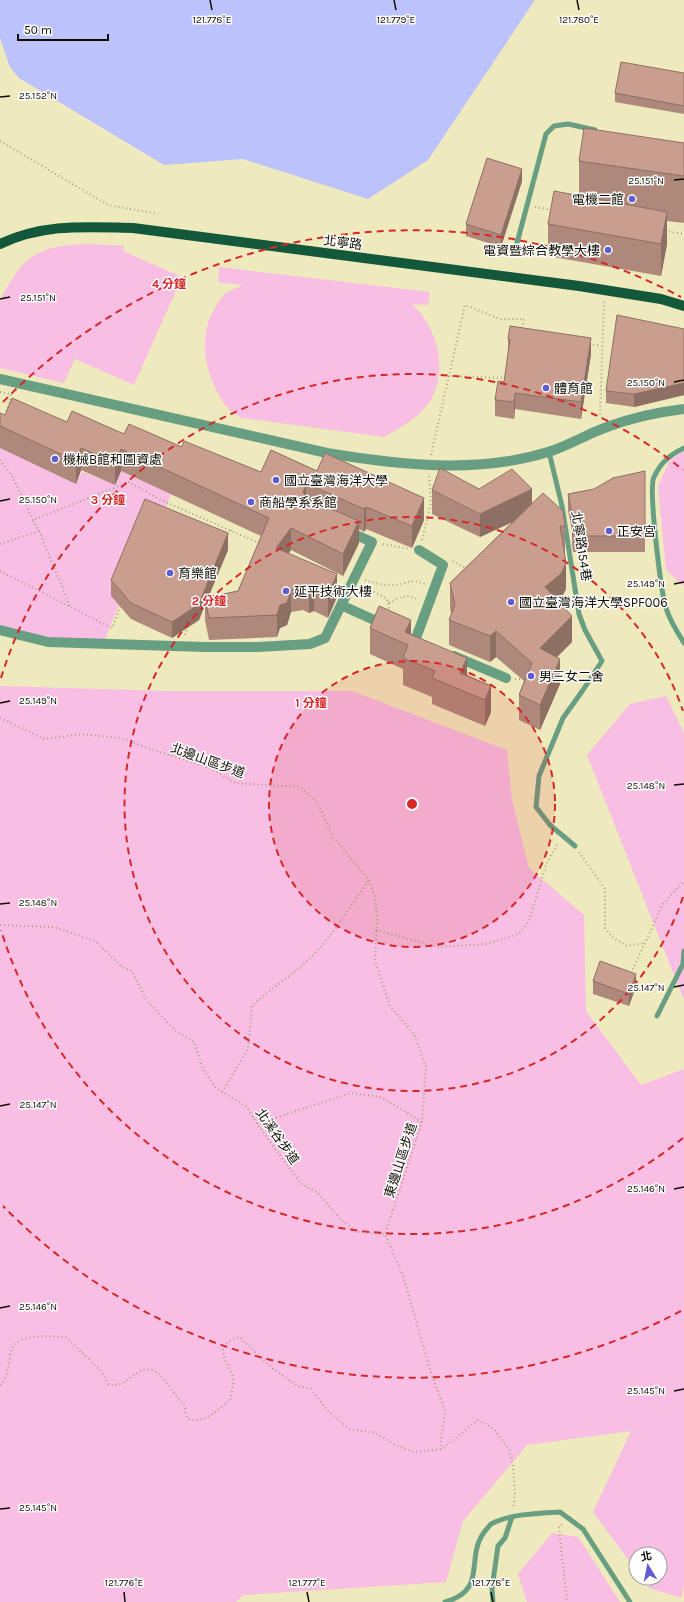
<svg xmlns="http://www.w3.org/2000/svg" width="684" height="1602" viewBox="0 0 684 1602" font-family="Karla,'Noto Sans TC',sans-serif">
  <rect width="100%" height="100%" fill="#efe9be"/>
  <!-- green -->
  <path fill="#f8bee3" d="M92 244 124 246 123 251 182 277 134 385 75 359 86 333 64 383 0 368C0 349 0 320 0 303 2 295 7 287 11 281 31 247 55 245 92 244Z
    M219 267 430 292 428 305 412 304C436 326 447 364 433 395 424 415 402 427 384 437L242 418C237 415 231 412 227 407 222 402 219 395 216 389 200 357 200 323 224 295 228 290 238 288 243 285L218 282Z
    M0 448 76 483 82 472 114 484 121 471 171 494 161 522 111 596 119 605 103 644H87L0 630Z
    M684 451V586L666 570 658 486 670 460Z
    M0 686 168 691H352L507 750 512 800 529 868 584 915 586 1011 641 1085 684 1069V1585L681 1598 649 1588 642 1578H660V1554H636V1570L593 1512 631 1431 527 1445 463 1521 446 1582 243 1595 236 1602H0Z
    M666 696 684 733V1000L587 755 630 704Z
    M552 1533 578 1537 620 1602H527L518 1574Z"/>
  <!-- water -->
  <path fill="#bcc2fc" d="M0 0H535L428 160 368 199 243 159 164 165 19 78 10 67 0 38Z"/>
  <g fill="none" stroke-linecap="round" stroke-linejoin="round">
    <!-- path -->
    <path stroke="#a7a281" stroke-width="2" stroke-dasharray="1 3" stroke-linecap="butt" d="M0 141 108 205 158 214
      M535 207 553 210
      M665 231 684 234
      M589 344 601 346
      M449 376 506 378
      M0 392 11 394 6 413
      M602 418 600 415 604 301
      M431 455 465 305 500 319H524L522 329
      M0 460 12 476 33 520
      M39 531 70 606
      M227 538 231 530
      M422 540 431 503 429 475
      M0 544 39 531 33 520 129 482 159 499 261 544
      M383 544 410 549
      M453 561 467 569
      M0 571 112 628 121 605
      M365 580C374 583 385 586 394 585 409 584 407 578 425 584
      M363 586 387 599 390 612
      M389 603C400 597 407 593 419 600
      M563 610 570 604
      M185 635 188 626
      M515 679H521
      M0 718 44 739 81 734 121 738 153 750 210 768 235 783 300 787 317 802 333 837 369 880 375 898 377 919 375 961 390 1006 414 1034 426 1067 422 1122 385 1234 403 1276 431 1373 445 1410 441 1440 442 1449
      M579 852 605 889V928L613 938 627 946 644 943
      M0 925 54 927 95 941 122 967 132 971 147 1001 176 1031 194 1042 203 1069 216 1088 247 1107 257 1124 301 1184 317 1192 341 1220 358 1232 385 1234
      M376 930 437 947 486 944 519 934 529 921 546 865 558 843
      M631 973 663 904 684 881
      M222 1092 248 1049 252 1006C273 986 298 972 318 950 337 929 352 903 369 880
      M257 1124 351 1093 381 1097 422 1122
      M0 1385C8 1376 8 1367 10 1356 13 1331 47 1337 66 1337L102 1372 108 1384C119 1388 128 1379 137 1373 160 1358 169 1393 184 1404L187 1418C201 1427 220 1408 230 1400 231 1393 235 1383 233 1377 230 1366 222 1360 223 1347L232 1339 239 1337 272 1368 298 1386 311 1389 327 1410 349 1429 376 1433 394 1444 413 1452 442 1449 478 1420 494 1429 509 1450 513 1466 515 1494 513 1509
      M562 1524 559 1528 567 1602"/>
    <!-- lane -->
    <path stroke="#689e81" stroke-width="5" d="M517 243 546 134 554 126 568 124 595 130
      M684 448C670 455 661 462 654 477 648 488 661 592 666 608 670 621 677 632 684 643
      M549 452 562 506 579 614 585 630 602 661 583 690 563 718 539 776 536 807 550 825 575 846
      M657 1016 683 964 684 951
      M445 1602C489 1590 464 1558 485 1531 487 1529 489 1526 491 1524 509 1514 540 1513 560 1512L583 1529 630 1602
      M493 1602 492 1588 498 1546 505 1538 512 1517"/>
    <!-- street -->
    <path stroke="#689e81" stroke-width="10" d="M0 379 327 453C399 465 478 474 548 452 568 446 587 434 607 427 631 418 659 412 684 409
      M341 605 385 625
      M0 630 48 642 205 647H258L310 644 325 638 372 542 347 531
      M416 638 443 565 419 550
      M454 656 506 678"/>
    <!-- primary -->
    <path stroke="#14583b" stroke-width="10" d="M0 244C44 223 86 227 133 228L579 286 661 299 684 306"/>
  </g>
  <!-- wall -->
  <path fill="#ad887b" d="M684 73V114L615 102V93Z
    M684 143V223L667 221V244L661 276 548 256V224L579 196V161Z
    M522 181 501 247 466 236V224Z
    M684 329V395L634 407 606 403V391Z
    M508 339 591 354 581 419 515 409 514 419 495 416V400L504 382 508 355Z
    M0 413 5 415 67 422 124 434 182 447 261 472 271 450 424 520 412 548 366 529 364 532 359 529V543L343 576 291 550 288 554 337 597 328 618 314 611 309 613 303 610 291 612 287 625 280 628 277 637 209 640 205 620V605L199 620 172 638 131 619 111 596V580L228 550 208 597 238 591 261 536 121 471 115 485 81 470 76 484 0 448Z
    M645 471V552H573L572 545V530L568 511V494L594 489Z
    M479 489 532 503 565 526V552H564L566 589 561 599 558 601 572 642 557 657 560 684 540 730 519 720V695L524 681 496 657 490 662 449 645V620L451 614 450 608V583L512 522 480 537 432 514V490Z
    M370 628 411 634 467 675 491 686V712L485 726 432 704V697L403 685V669L370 654Z
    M593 981 636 986 629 1006 593 994Z"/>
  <!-- shaded-wall -->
  <path fill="#8d6f64" d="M522 169V181L501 247V235Z
    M667 212V244L661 276V244Z
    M591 338V354L581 419V402Z
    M684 383V395L634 407V394Z
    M515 393V409L514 419V402Z
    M81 448V470L76 484V461Z
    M121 449V471L115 485V463Z
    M306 486V509L303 492Z
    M532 489V513L480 537V514Z
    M424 498V520L412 548V526Z
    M366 507V529L364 532V509Z
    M359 521V543L343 576V554Z
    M291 528V550L276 570V548Z
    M228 533V550L206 603 205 598V605L199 620 172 638V622Z
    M566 563V589L561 599 545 613V587Z
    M337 574V597L328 618V595Z
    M314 589V611L309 613V591Z
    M291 590V612L287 625 280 628 277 637V615L280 605Z
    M572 616V642L540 674V648Z
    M411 620V647L408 645 405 632Z
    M496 631V657L490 662V636Z
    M467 658V685L460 673Z
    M560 659V684L540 730V705Z
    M491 686V712L485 726V700Z
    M636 974V986L629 1006V994Z"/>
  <!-- building -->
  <path fill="#c99e8f" stroke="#8d6f64" d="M621 62 684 73V106L615 93Z
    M584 128 684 143V176L579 161Z
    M487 158 522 169 501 235 466 224Z
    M554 191 667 212 661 244 548 224Z
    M617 315 684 329V383L634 394 606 391Z
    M510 326 591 338 581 402 515 393 514 402 495 400 498 381 504 382 510 339H508Z
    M12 398 67 422 72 411 124 434 129 424 182 447 184 441 261 472 271 450 317 471 325 453 424 498 412 526 366 507 364 509 312 486H306L303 492 306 498 359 521 343 554 291 528 276 548 337 574 328 595 314 589 309 591 303 588 291 590 287 603 280 605 277 615 209 618 205 598 238 591 269 518 121 449 115 463 81 448 76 461 0 426V413L5 415Z
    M440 468 479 489 512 469 532 489 480 514 432 490Z
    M645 471V536H573L572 528 576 532 568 494 594 489 613 478Z
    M543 493 563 511 565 526H560L566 563 561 574 545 587 572 616 540 648 560 659 540 705 519 695 532 663 496 631 490 636 449 620 455 605 450 583Z
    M145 499 228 533 199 604 172 622 131 603 111 580Z
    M379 606 411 620 405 632 467 658 460 673 491 686 485 700 432 678 435 671 403 658 408 645 370 628Z
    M600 961 636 974 629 994 593 981Z"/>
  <!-- ticks -->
  <path fill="none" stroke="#0f0d01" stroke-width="1.5" d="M210 0 212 10M394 0 396 10M577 0 579 10M0 97 10 96M674 180 684 179M0 299 10 297M674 382 684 380M0 501 10 499M674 584 684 582M0 703 10 701M674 785 684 784M0 904 10 903M674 987 684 985M0 1106 10 1104M674 1189 684 1187M0 1308 10 1306M674 1391 684 1389M0 1509 10 1508M124 1592 125 1602M307 1592 309 1602M491 1592 493 1602"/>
  <!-- distance rings -->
  <circle cx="412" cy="804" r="143" fill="#d62828" fill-opacity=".12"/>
  <g fill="none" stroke="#d62828" stroke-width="2" stroke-dasharray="7 5">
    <circle cx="412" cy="804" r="143"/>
    <path d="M683 897A287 287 0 1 1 683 711"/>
    <path d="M683 1138A430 430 0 0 1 1 930M1 678A430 430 0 0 1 683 470"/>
    <path d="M681 1311A574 574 0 0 1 3 1206M3 402A574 574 0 0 1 681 297"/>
  </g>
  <!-- markers -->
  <g fill="#5f5bd3" stroke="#fff" stroke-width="1.5">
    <circle cx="632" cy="199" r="4"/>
    <circle cx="608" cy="250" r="4"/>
    <circle cx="546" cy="388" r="4"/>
    <circle cx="55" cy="459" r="4"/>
    <circle cx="276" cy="480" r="4"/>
    <circle cx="251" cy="502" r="4"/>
    <circle cx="609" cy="531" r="4"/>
    <circle cx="170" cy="573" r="4"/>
    <circle cx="286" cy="591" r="4"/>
    <circle cx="511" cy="602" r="4"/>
    <circle cx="531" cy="676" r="4"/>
  </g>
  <g text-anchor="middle" stroke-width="3" stroke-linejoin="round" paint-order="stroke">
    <!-- poi labels -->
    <g font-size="13" fill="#0f0d01" stroke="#fff" text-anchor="start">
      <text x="624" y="204" text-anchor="end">電機二館</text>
      <text x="600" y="255" text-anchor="end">電資暨綜合教學大樓</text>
      <text x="554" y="393">體育館</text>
      <text x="63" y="464">機械B館和圖資處</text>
      <text x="284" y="485">國立臺灣海洋大學</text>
      <text x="259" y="507">商船學系系館</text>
      <text x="617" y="536">正安宮</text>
      <text x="178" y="578">育樂館</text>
      <text x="294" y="596">延平技術大樓</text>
      <text x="519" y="607">國立臺灣海洋大學SPF006</text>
      <text x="539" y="681">男三女二舍</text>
    </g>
    <!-- street labels -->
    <g font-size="13" fill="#0f0d01" stroke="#fff">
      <text transform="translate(343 242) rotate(7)" y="5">北寧路</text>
      <text transform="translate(582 546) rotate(81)" y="5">北寧路154巷</text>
      <text transform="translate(208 760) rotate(20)" y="5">北邊山區步道</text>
      <text transform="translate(278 1136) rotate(55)" y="5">北溪谷步道</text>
      <text transform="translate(400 1160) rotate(-72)" y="5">東邊山區步道</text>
    </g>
  </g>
  <g font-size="10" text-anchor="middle" fill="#0f0d01" stroke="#fff" stroke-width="3" stroke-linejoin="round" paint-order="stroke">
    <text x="212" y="23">121.778°E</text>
    <text x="396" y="23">121.779°E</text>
    <text x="579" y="23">121.780°E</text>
    <text x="38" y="99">25.152°N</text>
    <text x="646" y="184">25.151°N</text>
    <text x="38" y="301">25.151°N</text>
    <text x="646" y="386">25.150°N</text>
    <text x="38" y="503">25.150°N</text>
    <text x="646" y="587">25.149°N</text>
    <text x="38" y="704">25.149°N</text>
    <text x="646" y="789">25.148°N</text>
    <text x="38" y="906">25.148°N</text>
    <text x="646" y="991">25.147°N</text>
    <text x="38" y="1108">25.147°N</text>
    <text x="646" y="1192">25.146°N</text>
    <text x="38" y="1310">25.146°N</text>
    <text x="646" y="1394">25.145°N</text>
    <text x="38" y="1511">25.145°N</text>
    <text x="124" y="1586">121.776°E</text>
    <text x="307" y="1586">121.777°E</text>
    <text x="491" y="1586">121.778°E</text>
  </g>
  <circle cx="412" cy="804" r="6" fill="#d62828" stroke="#fff" stroke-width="2"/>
  <g font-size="12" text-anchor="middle" font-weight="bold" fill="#d62828" stroke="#fff" stroke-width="3" stroke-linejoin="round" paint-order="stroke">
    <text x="169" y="288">4 分鐘</text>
    <text x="108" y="504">3 分鐘</text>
    <text x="209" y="605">2 分鐘</text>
    <text x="311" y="707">1 分鐘</text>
  </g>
  <!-- north arrow -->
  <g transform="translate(648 1566) rotate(350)"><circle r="19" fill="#ffffff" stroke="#9f9e99"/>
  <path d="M0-3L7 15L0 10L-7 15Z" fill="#5f5bd3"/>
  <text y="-6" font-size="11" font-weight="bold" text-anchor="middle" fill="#0f0d01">北</text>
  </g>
  <!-- scale -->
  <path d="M18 34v6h90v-6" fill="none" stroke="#0f0d01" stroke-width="2"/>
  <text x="24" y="34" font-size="12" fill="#0f0d01" stroke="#ffffff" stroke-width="3" paint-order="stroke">50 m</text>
</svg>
